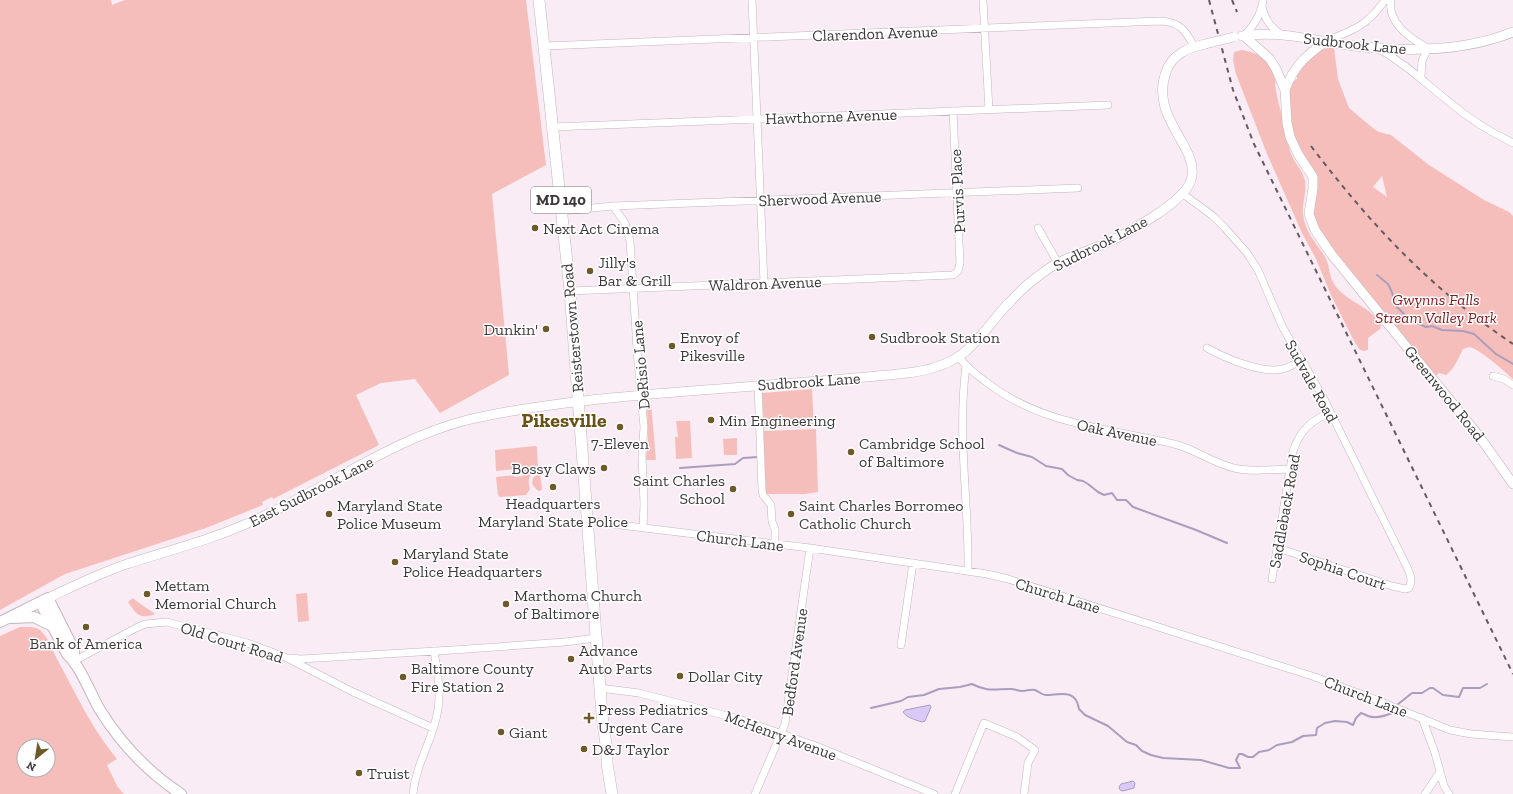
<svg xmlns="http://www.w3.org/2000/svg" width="1513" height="794" viewBox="0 0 1513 794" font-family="'Zilla Slab',serif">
  <rect width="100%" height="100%" fill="#faecf4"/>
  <!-- green -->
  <path fill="#f6beba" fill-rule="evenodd" d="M0 0H111L112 5 125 0H526L546 165 492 194 509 375 440 413 415 379 381 383 356 395 379 445 273 499 272 497 262 502 263 505 206 528 65 574 0 610Z
    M1327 48H1334L1338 79 1349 108 1374 129 1379 132 1391 135 1429 165 1484 200 1509 212 1513 216V379C1505 372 1479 348 1469 347 1469 347 1464 349 1463 349 1458 359 1455 368 1446 375L1439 373 1436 376 1323 238 1313 213 1316 196 1290 123 1289 85 1297 79V72L1315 53ZM1382 176 1387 197 1373 187Z
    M1242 50C1261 53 1279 64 1275 85 1277 99 1281 111 1284 124 1286 133 1287 142 1290 151 1293 162 1303 170 1305 181 1307 192 1302 203 1303 214 1305 233 1316 242 1325 257 1329 263 1329 273 1332 280 1342 302 1370 304 1381 325L1380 329 1368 338V350L1364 351 1360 350 1354 341 1331 295 1316 259 1302 233 1267 154 1236 74 1233 60 1234 52Z
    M812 389 814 427 764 428 762 393Z
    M651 403 656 460H646L648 442 647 405Z
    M676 421H690L692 458 676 459 675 437H678Z
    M816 429 818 492 805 494H766L763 431Z
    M737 438V455H724L723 439Z
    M535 446 537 447 538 470C529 473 527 480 530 489L526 495 500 497 498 495 496 477 514 475V477L523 476 521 465 513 466 514 469 496 471 495 450Z
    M539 473 540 474 542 489 540 491 537 490 532 484 533 478Z
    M307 593 309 621 298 622 296 594Z
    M133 598C140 605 148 608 155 614 140 620 136 614 128 602Z
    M20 627C26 627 35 626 40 630 49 638 52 650 57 659 76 694 92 729 117 759L107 765 117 786 124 794H0V636ZM24 746H48V770H24Z"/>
  <!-- water -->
  <path fill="#d8c9f7" stroke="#aa9ebf" d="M930 705 931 707 925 721 922 722C916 720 907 718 903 712L905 710Z
    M1133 781 1135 783 1134 788 1123 791 1120 790 1119 787 1121 784Z"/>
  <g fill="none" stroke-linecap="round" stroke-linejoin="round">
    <!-- stream -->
    <path stroke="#aa9ebf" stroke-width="2" d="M1377 275 1388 284 1391 290 1397 307 1410 320 1426 327 1432 326 1442 330 1463 331 1474 334 1496 354 1513 364
      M999 445 1017 453 1032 457 1046 466 1062 469 1068 475 1077 480 1083 481 1088 484 1098 492 1104 495 1112 493 1117 500H1126L1133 507 1196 530 1227 543
      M680 468 735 464 743 458 758 457
      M1397 705 1412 693H1422L1430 688H1433L1443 695 1459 697 1463 688H1480L1487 684
      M871 708 901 701 908 697 924 695 939 689 960 687 972 684C987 692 995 689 1011 689 1015 689 1018 691 1022 691 1027 691 1030 689 1035 690 1038 691 1042 695 1046 695 1059 695 1076 688 1079 709L1085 715 1108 726 1127 742 1136 745 1142 751 1151 755 1163 758 1201 760 1229 768H1240L1236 760 1239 754H1242L1248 757H1253L1259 752 1269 750 1277 745 1292 742 1303 736 1316 735 1317 728 1325 723 1335 721 1347 722 1353 725 1356 718 1361 713C1364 714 1366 715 1368 716 1376 719 1385 716 1392 713"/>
    <defs>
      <path id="minor" d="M752 0 764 283
        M983 0 989 110
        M1391 0C1387 23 1411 39 1428 48L1422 61 1421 77
        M1262 7C1265 20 1271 27 1281 35
        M1244 36C1254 25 1261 15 1263 0
        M1326 41C1354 30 1367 26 1385 0
        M545 46 1160 21C1180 22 1185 30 1194 46
        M1379 49C1406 64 1425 83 1448 101 1468 118 1490 132 1513 143
        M553 127 1108 105
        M1183 194 1213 216 1225 228 1247 253 1258 270 1283 328 1323 397 1407 567C1410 574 1413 580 1409 588L1405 589 1392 586 1278 548
        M613 206 625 223 630 241 638 363 644 427 642 456 644 504 643 528
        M562 211 613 206 1078 188
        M1038 228 1058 263
        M570 291 953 275 958 271 960 263 953 111
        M1207 348C1225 358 1262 374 1282 369 1289 368 1295 363 1302 360
        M959 357C966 367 975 374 985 381 1040 425 1108 428 1174 444 1196 449 1217 466 1239 469 1255 472 1274 469 1290 469
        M966 366C957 434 969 503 968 571
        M1493 376 1504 379 1513 385
        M758 385 762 490 763 495 771 505 772 522 775 529V544
        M587 521 810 548 987 574 1008 579 1315 677 1374 699 1450 730 1471 734 1513 737
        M1272 579 1293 451C1301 429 1310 422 1330 412
        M901 645 913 563
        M289 658 301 659 453 650 565 642 596 638
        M74 661 136 628 145 624 167 622 247 643 285 657 353 692 433 728
        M600 688 639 693 739 719 816 746 934 794
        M1422 718 1435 753 1444 786 1449 794
        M413 794C416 762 434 739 438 709 441 690 437 670 434 651
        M755 794 785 724 810 548
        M955 794 984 723 1017 737 1035 750 1028 763 1024 794
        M1425 794 1440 772"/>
      <path id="tertiary" d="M1242 36C1279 30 1316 41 1354 46 1406 52 1464 52 1513 32
        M1244 36 1270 59 1276 69 1285 90 1287 123 1290 137 1298 154 1313 177V188L1309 214 1315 230 1332 255 1479 436 1513 484
        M1285 90C1294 65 1306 56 1326 41
        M48 598C74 586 100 573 127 564 170 550 214 539 255 520 326 489 392 439 467 420 513 409 562 403 610 398 708 388 808 384 907 373 925 371 945 366 961 355 979 342 992 320 1008 304 1021 289 1037 276 1054 265 1070 256 1088 251 1104 244 1126 234 1185 202 1191 180 1201 147 1149 119 1166 72 1172 54 1188 48 1205 44"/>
      <path id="secondary" d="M40 602 67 654C81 667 90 693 100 710 121 744 148 772 181 794
        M12 618 34 617 54 627
        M0 622 48 598 74 650V661"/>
      <path id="primary" d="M539 0 570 291 602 715 607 752V764L612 794"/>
    </defs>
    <!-- minor casing -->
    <use href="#minor" stroke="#c2b5bd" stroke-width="8"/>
    <!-- tertiary casing -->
    <use href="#tertiary" stroke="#c2b5bd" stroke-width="10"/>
    <!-- secondary casing -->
    <use href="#secondary" stroke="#c2b5bd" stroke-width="12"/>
    <!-- primary casing -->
    <use href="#primary" stroke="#c2b5bd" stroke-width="12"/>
    <!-- minor -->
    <use href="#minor" stroke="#fff" stroke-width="7"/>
    <!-- tertiary -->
    <use href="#tertiary" stroke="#fff" stroke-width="9"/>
    <!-- secondary -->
    <use href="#secondary" stroke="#fff" stroke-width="10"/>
    <!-- primary -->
    <use href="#primary" stroke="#fff" stroke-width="11"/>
    <!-- rail -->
    <path stroke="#635b5f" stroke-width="2" stroke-dasharray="5 5" stroke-linecap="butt" d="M1209 0 1233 90 1254 144 1513 674
      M1232 0 1237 12
      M1311 146C1371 225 1430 288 1513 344"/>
    <defs>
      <path id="tertiary-bridge" d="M1205 44 1234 37"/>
    </defs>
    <!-- tertiary-bridge casing -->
    <use href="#tertiary-bridge" stroke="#c2b5bd" stroke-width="10" stroke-linecap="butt"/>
    <!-- tertiary-bridge -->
    <use href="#tertiary-bridge" stroke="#fff" stroke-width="9"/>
  </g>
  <!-- markers -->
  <g fill="#6e5a29" stroke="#fff" stroke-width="1.5">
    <circle cx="535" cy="228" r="4"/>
    <circle cx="590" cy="271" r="4"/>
    <circle cx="546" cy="329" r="4"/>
    <circle cx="872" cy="337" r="4"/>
    <circle cx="672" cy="346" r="4"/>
    <circle cx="711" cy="420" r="4"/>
    <circle cx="620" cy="427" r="4"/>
    <circle cx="851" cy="452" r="4"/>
    <circle cx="604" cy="468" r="4"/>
    <circle cx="553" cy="487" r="4"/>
    <circle cx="733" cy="489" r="4"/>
    <circle cx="329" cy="514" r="4"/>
    <circle cx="791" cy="514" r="4"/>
    <circle cx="395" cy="562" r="4"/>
    <circle cx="147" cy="594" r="4"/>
    <circle cx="506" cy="604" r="4"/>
    <circle cx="86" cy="627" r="4"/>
    <circle cx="571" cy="659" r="4"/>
    <circle cx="680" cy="676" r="4"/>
    <circle cx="403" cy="677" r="4"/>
    <path d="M587 712h4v4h4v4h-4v4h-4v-4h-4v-4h4z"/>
    <circle cx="501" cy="732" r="4"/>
    <circle cx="584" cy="749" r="4"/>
    <circle cx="359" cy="773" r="4"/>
  </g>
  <g text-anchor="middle" stroke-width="3" stroke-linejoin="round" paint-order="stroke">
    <!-- shield labels -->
    <rect fill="#fff" stroke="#787476" stroke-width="1" x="531" y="187" width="60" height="26" rx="3"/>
    <g font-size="15" font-weight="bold" fill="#3e383b">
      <text x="561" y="205">MD 140</text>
    </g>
    <!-- street labels -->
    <g font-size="16" fill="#3e383b" stroke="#fff">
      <text transform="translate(875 33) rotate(-2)" y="6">Clarendon Avenue</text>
      <text transform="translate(1355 43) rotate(6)" y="6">Sudbrook Lane</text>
      <text transform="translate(831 116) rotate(-2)" y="6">Hawthorne Avenue</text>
      <text transform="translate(957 191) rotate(-93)" y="6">Purvis Place</text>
      <text transform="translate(820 198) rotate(-2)" y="6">Sherwood Avenue</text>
      <text transform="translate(1100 243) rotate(-27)" y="6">Sudbrook Lane</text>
      <text transform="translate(765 283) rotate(-2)" y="6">Waldron Avenue</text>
      <text transform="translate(572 328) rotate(-95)" y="6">Reisterstown Road</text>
      <text transform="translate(640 365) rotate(-95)" y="6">DeRisio Lane</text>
      <text transform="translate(809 381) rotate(-4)" y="6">Sudbrook Lane</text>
      <text transform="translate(1312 381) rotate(61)" y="6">Sudvale Road</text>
      <text transform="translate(1445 393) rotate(51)" y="6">Greenwood Road</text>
      <text transform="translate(1117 432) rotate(12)" y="6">Oak Avenue</text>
      <text transform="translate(311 491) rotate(-27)" y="6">East Sudbrook Lane</text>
      <text transform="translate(1284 511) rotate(-80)" y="6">Saddleback Road</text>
      <text transform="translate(740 540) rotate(7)" y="6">Church Lane</text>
      <text transform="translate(1343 570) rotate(19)" y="6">Sophia Court</text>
      <text transform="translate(1058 595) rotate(17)" y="6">Church Lane</text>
      <text transform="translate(232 642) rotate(17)" y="6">Old Court Road</text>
      <text transform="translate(794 662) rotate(-82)" y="6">Bedford Avenue</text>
      <text transform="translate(1366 696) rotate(21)" y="6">Church Lane</text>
      <text transform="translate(781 735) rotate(20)" y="6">McHenry Avenue</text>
    </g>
    <!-- poi labels -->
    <g font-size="16" fill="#3e383b" stroke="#fff" text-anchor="start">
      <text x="543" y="234">Next Act Cinema</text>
      <text x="598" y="268">Jilly's<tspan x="598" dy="18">Bar &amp; Grill</tspan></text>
      <text x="538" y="335" text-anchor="end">Dunkin'</text>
      <text x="680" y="343">Envoy of<tspan x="680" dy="18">Pikesville</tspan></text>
      <text x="880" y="343">Sudbrook Station</text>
      <text x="719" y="426">Min Engineering</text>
      <text x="620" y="449" text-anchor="middle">7-Eleven</text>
      <text x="859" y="449">Cambridge School<tspan x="859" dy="18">of Baltimore</tspan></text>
      <text x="596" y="474" text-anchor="end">Bossy Claws</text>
      <text x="725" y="486" text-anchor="end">Saint Charles<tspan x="725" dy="18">School</tspan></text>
      <text x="553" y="509" text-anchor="middle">Headquarters<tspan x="553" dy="18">Maryland State Police</tspan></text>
      <text x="337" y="511">Maryland State<tspan x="337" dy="18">Police Museum</tspan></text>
      <text x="799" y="511">Saint Charles Borromeo<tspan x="799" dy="18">Catholic Church</tspan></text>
      <text x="403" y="559">Maryland State<tspan x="403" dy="18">Police Headquarters</tspan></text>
      <text x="155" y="591">Mettam<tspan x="155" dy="18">Memorial Church</tspan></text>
      <text x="514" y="601">Marthoma Church<tspan x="514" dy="18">of Baltimore</tspan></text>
      <text x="86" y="649" text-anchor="middle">Bank of America</text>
      <text x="579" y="656">Advance<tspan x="579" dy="18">Auto Parts</tspan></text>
      <text x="411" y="674">Baltimore County<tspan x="411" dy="18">Fire Station 2</tspan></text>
      <text x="688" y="682">Dollar City</text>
      <text x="598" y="715">Press Pediatrics<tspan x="598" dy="18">Urgent Care</tspan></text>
      <text x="509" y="738">Giant</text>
      <text x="592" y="755">D&amp;J Taylor</text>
      <text x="367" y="779">Truist</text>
    </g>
    <!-- park labels -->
    <g font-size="16" font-style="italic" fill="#821c21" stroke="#fff">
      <text x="1436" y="305">Gwynns Falls<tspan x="1436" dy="18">Stream Valley Park</tspan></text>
    </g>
    <!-- district labels -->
    <g font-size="20" font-weight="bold" fill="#685217" stroke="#fff">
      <text x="564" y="427">Pikesville</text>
    </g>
  </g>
  <!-- north arrow -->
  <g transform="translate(36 758) rotate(210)"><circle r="19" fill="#ffffff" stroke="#b2afb1"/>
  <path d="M0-3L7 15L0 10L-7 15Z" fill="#6e5a29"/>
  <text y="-6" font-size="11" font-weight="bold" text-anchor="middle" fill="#3e383b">N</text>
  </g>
</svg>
